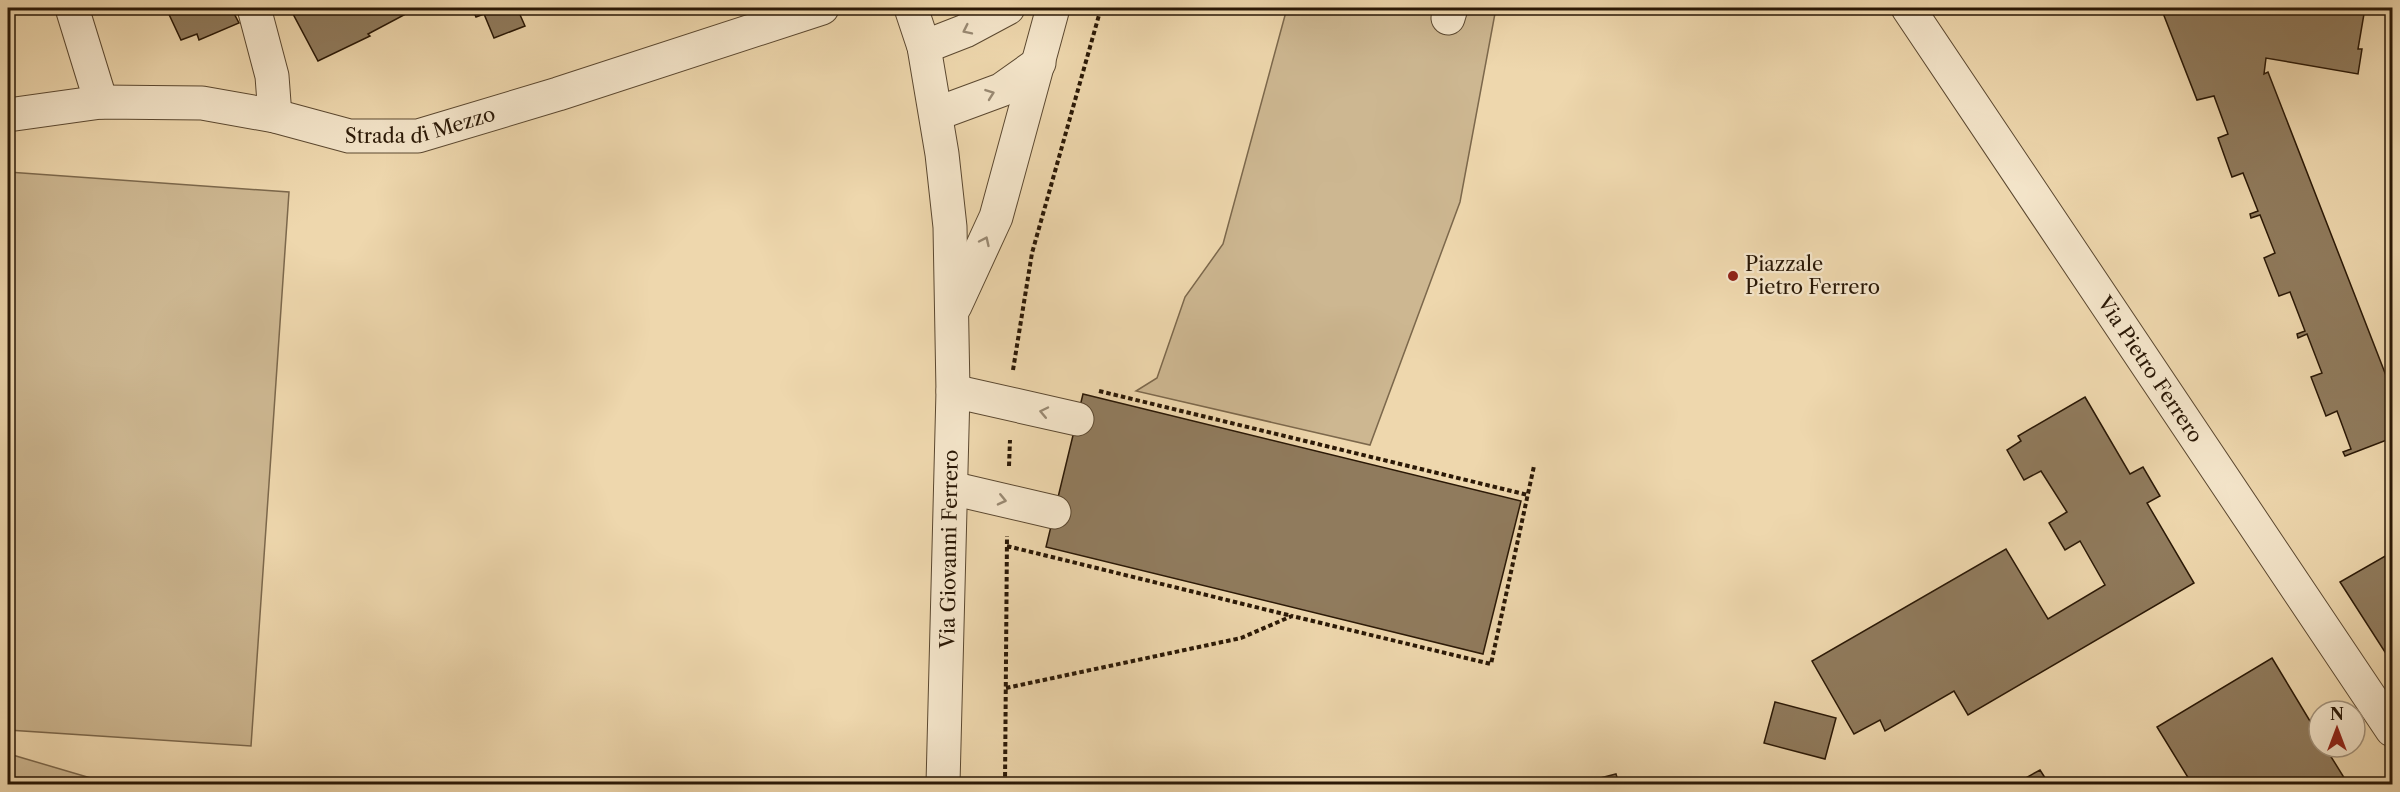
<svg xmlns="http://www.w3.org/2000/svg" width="2400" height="792" viewBox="0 0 2400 792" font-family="'Libre Caslon Text',serif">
  <rect width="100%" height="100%" fill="#eed7ad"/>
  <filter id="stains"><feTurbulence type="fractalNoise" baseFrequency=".00333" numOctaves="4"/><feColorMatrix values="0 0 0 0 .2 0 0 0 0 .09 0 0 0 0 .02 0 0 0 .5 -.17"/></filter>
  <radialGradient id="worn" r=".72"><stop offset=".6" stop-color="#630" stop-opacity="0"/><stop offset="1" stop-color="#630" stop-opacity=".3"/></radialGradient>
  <!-- green -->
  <path fill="#cdb791" stroke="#7c684c" stroke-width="1.5" d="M1287 8H1496L1460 202 1370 445 1136 391 1157 378 1185 297 1223 244Z
    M8 172 289 192 251 746 8 730Z
    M8 754 16 756 111 784H8Z"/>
  <!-- building -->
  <path fill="#907b5d" stroke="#2a1806" stroke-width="1.5" d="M166 8H231L239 23 199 40 197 34 181 40Z
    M301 8H400L404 15 368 34 370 36 318 61 292 12Z
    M472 8H517L525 26 494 38 484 14 476 17Z
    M2161 8H2365L2358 49H2362L2358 74 2266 58 2264 74 2268 72 2392 391V438L2345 456 2343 452 2351 449 2337 411 2326 416 2311 377 2322 373 2307 334 2298 338 2297 334 2305 331 2290 292 2279 296 2264 258 2275 253 2260 215 2251 218 2250 214 2258 211 2243 173 2232 177 2218 138 2228 134 2214 96 2197 100Z
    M2392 8V41L2387 40Z
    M1083 394 1521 501 1483 654 1046 547Z
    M2085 397 2130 474 2143 467 2160 496 2147 503 2194 583 1968 715 1954 691 1885 731 1880 720 1854 734 1812 661 2006 549 2048 619 2105 585 2080 541 2065 550 2049 523 2067 512 2041 471 2024 480 2007 450 2021 441 2018 436Z
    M2387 555 2392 563V663L2340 582Z
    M2272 658 2319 736V747H2325L2348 784H2192L2157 727Z
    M1775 702 1836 718 1825 759 1764 743Z
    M2040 770 2049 784H2015Z
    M1616 774 1619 784H1577Z"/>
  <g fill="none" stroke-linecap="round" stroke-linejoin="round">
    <defs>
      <g id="minor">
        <path d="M72 8 101 102"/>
        <path d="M254 8 272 76 275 116"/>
        <path d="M911 8 924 47 942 154 950 227 953 391 943 784"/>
        <path id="s1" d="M1908 8 2392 730"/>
        <path d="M1448 18 1451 8"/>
        <path d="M924 47 965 31 1008 8"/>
        <path d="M936 114 1001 90 1039 63"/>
        <path id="s2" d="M8 115 101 102 202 103 275 116 349 136H418L558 94 822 8"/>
        <path d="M955 306 996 217 1053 8"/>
        <path d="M953 391 1077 419"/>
        <path d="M951 488 1054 512"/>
      </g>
    </defs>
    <!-- minor casing -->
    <use href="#minor" stroke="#5b4830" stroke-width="35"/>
    <!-- path -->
    <path stroke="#2a1806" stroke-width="4" stroke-dasharray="4.5 3" stroke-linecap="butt" d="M1013 370 1032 253 1101 8
      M1099 391 1528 495
      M1009 466 1010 440
      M1007 546 1292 616
      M1006 688 1241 638 1292 616 1491 664 1534 466
      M1005 784 1007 536"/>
    <!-- minor -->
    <use href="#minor" stroke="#f4e5ca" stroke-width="33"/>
  </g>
  <!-- one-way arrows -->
  <defs><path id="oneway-chevron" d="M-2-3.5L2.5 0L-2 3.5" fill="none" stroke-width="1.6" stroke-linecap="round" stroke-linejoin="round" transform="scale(1.5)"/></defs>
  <g stroke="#998972">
    <use href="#oneway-chevron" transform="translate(967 30) rotate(154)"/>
    <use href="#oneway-chevron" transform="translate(990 94) rotate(-20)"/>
    <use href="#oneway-chevron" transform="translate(985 241) rotate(-65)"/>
    <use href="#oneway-chevron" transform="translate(1044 412) rotate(-168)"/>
    <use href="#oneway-chevron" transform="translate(1002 500) rotate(13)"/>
  </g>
  <!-- markers -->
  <circle fill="#8f2418" stroke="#f4e5ca" stroke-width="2" cx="1733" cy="276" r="6"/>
  <g text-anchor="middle" stroke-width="4.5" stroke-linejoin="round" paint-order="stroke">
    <!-- street labels -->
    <g font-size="20" fill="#2a1806" stroke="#f4e5ca">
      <text dy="7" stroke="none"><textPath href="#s2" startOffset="418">Strada di Mezzo</textPath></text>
      <text dy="7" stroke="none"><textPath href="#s1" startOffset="435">Via Pietro Ferrero</textPath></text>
      <text transform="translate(949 549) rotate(-89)" y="7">Via Giovanni Ferrero</text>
    </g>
    <!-- poi labels -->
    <g font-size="20" fill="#2a1806" stroke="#f4e5ca" text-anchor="start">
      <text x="1745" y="271">Piazzale<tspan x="1745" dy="23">Pietro Ferrero</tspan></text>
    </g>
  </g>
  <!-- margin -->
  <rect width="2400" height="792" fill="none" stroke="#eed7ad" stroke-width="30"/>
  <rect x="9" y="9" width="2382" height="774" fill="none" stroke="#2a1806" stroke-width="3"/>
  <rect x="15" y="15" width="2370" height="762" fill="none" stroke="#2a1806" stroke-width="1.5"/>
  <!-- north arrow -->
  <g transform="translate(2337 729)"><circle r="28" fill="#f4e5ca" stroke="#a3937c" stroke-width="1.5"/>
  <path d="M0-4.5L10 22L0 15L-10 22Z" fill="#8f2418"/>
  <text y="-9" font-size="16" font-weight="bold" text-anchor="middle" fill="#2a1806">N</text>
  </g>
  <rect width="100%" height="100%" filter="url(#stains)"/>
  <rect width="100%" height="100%" fill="url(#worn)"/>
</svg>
